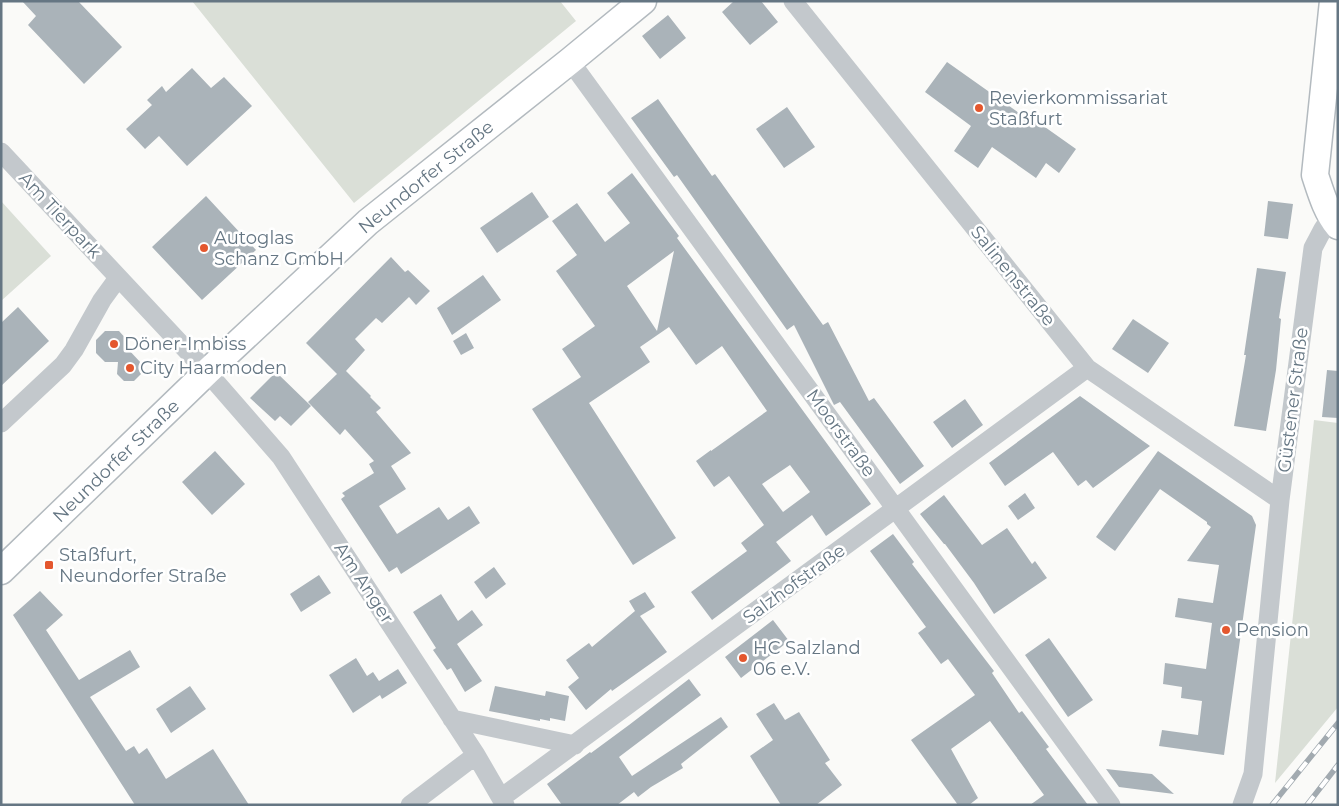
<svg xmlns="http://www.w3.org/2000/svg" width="1339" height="806" viewBox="0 0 1339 806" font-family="Montserrat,sans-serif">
  <rect width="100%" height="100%" fill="#fafaf8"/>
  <!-- green -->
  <path fill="#dadfd7" d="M192 1H560L576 21 354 203Z
    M1 201 51 256 1 301Z
    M1314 420 1338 423V707L1275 783Z"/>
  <!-- building -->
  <path fill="#aab3b9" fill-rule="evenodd" d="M22 1H78L122 47 84 84 28 25 36 16Z
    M734 1H761L778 22 750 45 722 12Z
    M668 15 686 38 660 59 642 36Z
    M947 62 1033 123 1035 120 1076 149 1059 173 1046 163 1036 178 992 147 978 168 954 151 971 126 925 92Z
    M192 68 211 88 224 77 252 106 187 166 159 136 145 149 126 129 152 105 147 100 162 86 166 92Z
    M658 99 712 176 715 174 823 325 828 322 869 401 874 398 924 466 900 484 840 402 834 405 794 325 787 330 677 175 674 177 631 118Z
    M787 107 815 147 784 168 756 129Z
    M632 173 679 236 677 238 871 504 826 536 812 515 776 542 791 561 712 620 691 592 747 551 741 543 764 525 729 476 714 487 696 461 711 450V451L767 411 722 346 696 365 669 327 640 347 650 362 589 403 676 538 633 565 532 409 581 377 562 349 595 326 556 271 577 255 552 221 577 203 605 242 630 223 607 193ZM674 251 657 331 627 286ZM790 465 810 492 783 512 762 484Z
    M532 192 549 217 497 253 480 228Z
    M206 196 256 250 202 300 152 247Z
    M1268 201 1293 204 1288 239 1264 236Z
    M391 257 405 272 408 270 430 291 416 305 409 297 382 323 376 318 355 339 365 350 346 371 371 396 370 397 381 408 376 412 411 453 391 466 406 489 379 506 397 534 439 507 448 520 469 506 480 523 401 574 397 567 389 572 341 499 345 496 342 493 374 473 369 464 374 461 345 429 340 435 308 402 337 374 306 343Z
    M1257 268 1286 272 1279 318 1281 319 1276 370 1266 431 1234 426 1246 355H1244Z
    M483 275 501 300 452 335 437 308Z
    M18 307 49 341 1 386V323Z
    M1133 319 1169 343 1148 373 1112 349Z
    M105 331H119L128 341 127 348 142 364V373L134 381H124L117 374 118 362H105L96 353V340Z
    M466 333 474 348 461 355 453 341Z
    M1327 370 1338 371V418L1322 417Z
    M276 372 311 406 291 426 280 416 275 421 250 398Z
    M1080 396 1150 446 1093 488 1086 480 1078 486 1053 452 1005 486 989 463Z
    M965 399 983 425 952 448 933 422Z
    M215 451 245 484 212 515 182 482Z
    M1158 451 1252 516 1256 525 1224 755 1159 746 1162 730 1198 735 1202 701 1181 698 1182 687 1163 684 1165 663 1206 669 1212 623 1175 617 1178 598 1213 603 1219 565 1187 561 1211 527 1207 524V522L1160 489 1115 551 1096 537Z
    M1025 493 1035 508 1018 520 1008 506Z
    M944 495 982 545 1007 528 1032 564 1035 561 1047 578 994 614 974 583 945 544H944L920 514Z
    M893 534 914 562 912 564 994 671 992 673 1019 713 1022 711 1049 747 1046 749 1088 805H1030L1044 795 990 721 951 749 978 798 969 805H958L911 740 975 695 948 659 941 664 918 633 926 627 870 551Z
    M494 567 506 584 486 599 474 582Z
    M319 575 331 593 301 612 290 594Z
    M40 591 63 615 46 630 79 680 130 650 140 667 90 697 126 751 134 746 139 754 147 748 166 779 213 749 249 805H135L13 615Z
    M645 592 655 607 640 616 667 652 612 691 611 689 586 710 568 687 579 678 566 660 589 643 592 647 635 611 629 601Z
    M441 594 458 621 472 610 483 625 457 644 482 681 465 692 451 668 447 670 433 650 436 648 413 612Z
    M773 620 789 641 741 678 725 657Z
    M1049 638 1093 700 1068 717 1025 655Z
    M356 658 367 676 373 672 379 681 398 669 407 683 382 699 380 695 353 713 329 675Z
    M689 679 701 695 619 757 632 776 721 717 728 727 681 764 683 768 651 787 638 797 634 792 617 805H562L547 784 590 752 591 753 629 725Z
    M190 686 206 709 171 733 156 709Z
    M495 686 545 696 546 691 569 696 565 721 550 718V721L540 719V721L489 711Z
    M774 703 785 720 799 712 830 760 825 763 842 785 816 805H781L750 756 773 740 756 714Z
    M1106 769 1152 774 1174 794 1119 787Z"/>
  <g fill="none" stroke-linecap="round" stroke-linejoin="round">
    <defs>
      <path id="secondary" d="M1333 1 1315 175C1321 193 1326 211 1338 226
        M1 571 207 372 368 222 570 61 643 1"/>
    </defs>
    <!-- secondary casing -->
    <use href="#secondary" stroke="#b3babf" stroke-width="29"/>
    <!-- street -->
    <path stroke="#c3c8cc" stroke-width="19" d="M793 1 1087 368 1280 500
      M570 61 1111 805
      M1 152 207 372 281 457 476 755 505 805
      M1 423 63 365 74 350 102 300 118 278
      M452 719 575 745
      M501 798 1087 368
      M410 805 476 755
      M1242 805 1253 774 1280 500 1313 248 1323 229 1331 217"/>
    <!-- secondary -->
    <use href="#secondary" stroke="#fff" stroke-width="26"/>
    <defs>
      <path id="rail" d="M1272 805 1338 723
        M1307 805 1338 765"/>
    </defs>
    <!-- rail casing -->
    <use href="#rail" stroke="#a2aab0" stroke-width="5.5"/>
    <!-- rail -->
    <use href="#rail" stroke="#fff" stroke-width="4" stroke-dasharray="11" stroke-linecap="butt"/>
  </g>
  <!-- markers -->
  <g fill="#e4572e" stroke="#fff" stroke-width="2">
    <circle cx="979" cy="108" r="5"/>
    <circle cx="204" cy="248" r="5"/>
    <circle cx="114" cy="344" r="5"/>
    <circle cx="130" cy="368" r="5"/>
    <rect x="44" y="560" width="10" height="10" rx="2.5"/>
    <circle cx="1226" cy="630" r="5"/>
    <circle cx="743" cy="658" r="5"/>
  </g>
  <g text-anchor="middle" stroke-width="5" stroke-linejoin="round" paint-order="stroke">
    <!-- poi labels -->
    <g font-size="18" fill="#657683" stroke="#fff" text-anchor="start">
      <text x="989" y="104">Revierkommissariat<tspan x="989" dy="21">Staßfurt</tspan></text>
      <text x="214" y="244">Autoglas<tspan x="214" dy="21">Schanz GmbH</tspan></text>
      <text x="124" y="350">Döner-Imbiss</text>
      <text x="140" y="374">City Haarmoden</text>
      <text x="59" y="561">Staßfurt,<tspan x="59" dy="21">Neundorfer Straße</tspan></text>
      <text x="1236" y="636">Pension</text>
      <text x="753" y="654">HC Salzland<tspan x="753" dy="21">06 e.V.</tspan></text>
    </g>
    <!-- street labels -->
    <g font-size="18" fill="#657683" stroke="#fff">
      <text transform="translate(426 177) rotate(-39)" y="6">Neundorfer Straße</text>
      <text transform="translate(60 215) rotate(47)" y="6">Am Tierpark</text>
      <text transform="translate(1013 276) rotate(51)" y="6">Salinenstraße</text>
      <text transform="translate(1293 400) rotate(-83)" y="6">Güstener Straße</text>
      <text transform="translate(841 433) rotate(54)" y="6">Moorstraße</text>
      <text transform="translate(116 461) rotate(-44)" y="6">Neundorfer Straße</text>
      <text transform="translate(364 583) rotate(57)" y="6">Am Anger</text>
      <text transform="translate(794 584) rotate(-36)" y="6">Salzhofstraße</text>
    </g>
  </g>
  <!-- border -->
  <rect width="1339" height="806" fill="none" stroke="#657683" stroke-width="5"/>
</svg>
